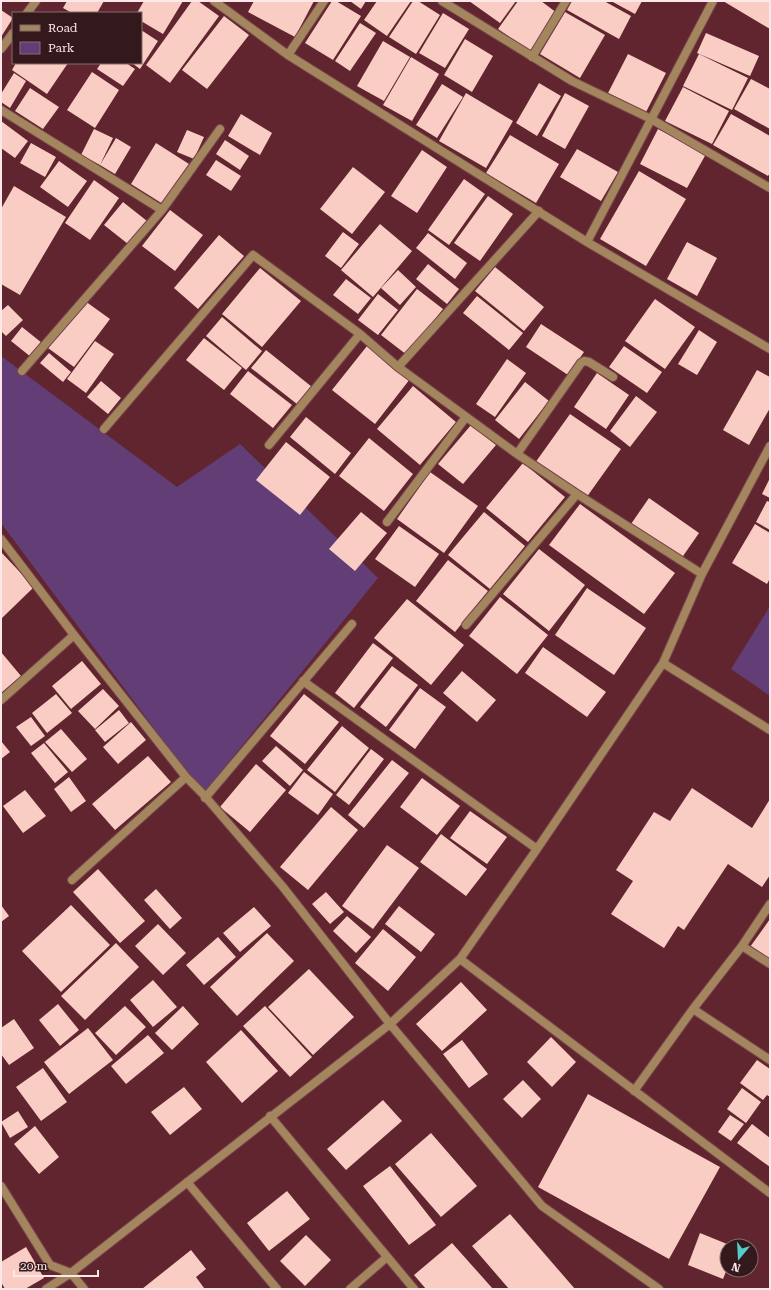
<svg xmlns="http://www.w3.org/2000/svg" width="771" height="1290" viewBox="0 0 771 1290" font-family="'Roboto Serif',serif">
  <rect width="100%" height="100%" fill="#60252e"/>
  <!-- green -->
  <path fill="#633e76" d="M1 356 177 487 240 444 378 578 203 794 1 523Z
    M770 606V696L731 669Z"/>
  <!-- building -->
  <path fill="#f9cdc3" d="M67 1H104L97 13H72L63 8Z
    M144 1H183L163 34 141 21V13H137Z
    M192 1H198L219 16 170 83 146 65Z
    M254 1H314L295 37 248 12Z
    M332 1H336L361 16 333 60 305 43Z
    M350 1H366L361 9Z
    M377 1H411L387 36 364 20Z
    M413 1H418L440 15 416 54 389 37Z
    M469 1H516L500 23Z
    M518 1H541L557 13 530 51 498 29Z
    M572 1H604L631 16 619 39 567 10Z
    M611 1H642L635 14Z
    M723 1H770V29Z
    M1 10 13 18 1 37Z
    M565 12 605 35 580 78 540 54Z
    M443 13 469 29 445 68 419 53Z
    M224 16 249 35 207 89 182 70Z
    M360 23 376 33 350 71 335 61Z
    M141 30 158 41 140 69 132 63H141Z
    M706 33 759 56 750 76 697 53Z
    M465 39 493 56 472 92 444 75Z
    M383 41 410 57 384 101 357 86Z
    M628 54 666 73 646 112 608 93Z
    M699 54 748 78 732 110 683 86Z
    M411 57 439 74 412 121 383 105Z
    M16 63H68L47 94 12 70Z
    M101 63H126L135 69 123 86 97 69Z
    M92 72 119 90 95 128 67 110Z
    M14 73 26 81 10 108 1 102V94Z
    M751 79 770 89V129L734 109Z
    M539 83 561 96 537 136 516 123Z
    M442 84 463 97 437 138 416 125Z
    M683 87 729 111 712 144 665 121Z
    M30 88 59 107 43 129 15 111Z
    M466 93 513 121 486 168 439 141Z
    M565 93 589 106 565 149 542 136Z
    M241 114 272 133 260 155 228 136Z
    M731 114 770 136V173L768 176 713 145Z
    M1 121 28 141 15 158 1 148Z
    M94 129 113 138 100 165 81 155Z
    M658 129 706 154 687 188 640 164Z
    M187 130 204 137 194 159 177 152Z
    M510 135 559 164 536 203 486 173Z
    M116 138 131 147 115 174 100 165Z
    M225 140 249 156 240 170 216 154Z
    M31 143 56 157 45 177 20 163Z
    M156 143 189 164 163 204 131 184Z
    M577 149 618 172 601 201 560 177Z
    M422 150 447 167 417 213 391 196Z
    M216 160 241 176 231 191 206 175Z
    M59 161 87 181 68 207 40 187Z
    M353 167 385 192 352 234 320 209Z
    M639 171 686 199 646 266 600 239Z
    M464 179 485 194 449 245 428 230Z
    M94 180 119 198 90 240 65 223Z
    M14 186 66 217 20 295 1 284V209Z
    M488 196 513 214 480 261 454 243Z
    M123 202 147 221 128 244 104 225Z
    M170 210 203 235 175 271 142 246Z
    M380 224 412 251 373 297 341 270Z
    M343 232 359 244 341 268 325 256Z
    M428 233 467 263 455 279 416 248Z
    M219 235 244 256 198 309 174 288Z
    M687 242 717 258 697 296 667 279Z
    M428 264 459 289 447 304 416 279Z
    M495 267 544 307 524 331 475 291Z
    M260 268 301 301 262 347 222 314Z
    M398 270 416 287 400 305 381 288Z
    M346 279 371 298 358 314 333 295Z
    M417 289 443 309 407 355 381 335Z
    M378 294 398 310 378 335 358 320Z
    M477 296 523 333 509 350 463 313Z
    M655 299 695 327 665 369 625 341Z
    M85 301 110 319 74 367 48 348Z
    M8 305 23 320 6 336 1 331V311Z
    M222 317 262 351 246 370 206 336Z
    M541 324 584 352 568 375 526 347Z
    M22 327 42 343 31 357 11 341Z
    M699 330 717 342 697 375 678 364Z
    M204 338 242 368 224 390 186 360Z
    M95 341 114 354 86 393 67 379Z
    M367 346 410 379 375 424 332 390Z
    M624 346 662 372 647 393 609 367Z
    M266 350 312 387 297 404 251 368Z
    M49 353 71 372 63 382 40 363Z
    M507 359 526 373 495 417 476 404Z
    M757 370 770 377V408L749 445 723 430Z
    M248 371 292 405 273 428 230 394Z
    M597 373 629 395 606 429 574 407Z
    M101 381 121 398 108 414 87 397Z
    M525 382 549 401 519 439 495 420Z
    M413 386 456 422 420 465 377 429Z
    M636 396 657 412 630 447 610 431Z
    M570 414 621 449 586 498 535 463Z
    M306 417 351 453 335 474 290 437Z
    M471 425 496 445 463 484 438 464Z
    M369 438 413 474 384 511 339 476Z
    M286 442 330 477 300 515 256 480Z
    M523 463 565 497 528 542 486 508Z
    M430 472 478 506 444 553 397 519Z
    M770 478V498L762 494Z
    M649 498 699 533 681 559 631 524Z
    M767 501 770 502V530L756 522Z
    M580 504 675 573 644 614 549 545Z
    M361 512 387 533 355 571 329 549Z
    M484 512 525 546 490 589 448 555Z
    M755 524 770 533V578L767 584 732 563Z
    M399 526 439 554 415 587 375 559Z
    M539 549 585 585 549 631 503 594Z
    M1 552 34 587 1 619Z
    M448 560 488 591 455 632 416 601Z
    M587 588 646 628 614 675 555 635Z
    M500 597 548 635 517 674 469 636Z
    M407 599 464 645 431 685 374 638Z
    M373 643 393 658 354 708 335 693Z
    M543 647 606 692 587 717 525 673Z
    M1 652 21 676 1 693Z
    M82 661 101 684 71 709 52 686Z
    M392 666 418 685 386 727 360 707Z
    M462 671 496 700 477 722 443 693Z
    M420 688 446 707 415 749 389 730Z
    M103 689 119 706 95 729 78 711Z
    M56 694 72 713 47 733 32 713Z
    M304 694 339 722 305 764 270 736Z
    M119 710 129 723 105 742 95 730Z
    M31 717 45 736 31 746 16 727Z
    M131 722 146 740 118 764 103 747Z
    M342 726 369 748 335 792 307 770Z
    M61 729 87 759 72 772 45 742Z
    M1 741 10 752 1 759Z
    M44 743 68 772 55 783 31 753Z
    M276 746 303 770 290 786 262 761Z
    M371 749 384 759 349 805 336 795Z
    M148 756 171 782 115 830 92 804Z
    M392 760 409 773 364 828 348 815Z
    M256 764 286 790 250 832 220 807Z
    M304 772 333 794 318 815 288 793Z
    M69 777 86 801 71 812 54 789Z
    M422 778 460 806 437 835 400 807Z
    M692 788 752 828 770 799V875L762 887 728 864 684 930 678 926 664 948 611 914 633 881 616 870 654 812 670 821Z
    M25 790 46 816 23 833 3 806Z
    M331 807 358 830 308 890 280 867Z
    M470 811 507 837 487 864 450 838Z
    M441 834 487 869 466 896 420 862Z
    M387 845 419 868 373 929 342 906Z
    M98 869 145 921 120 943 73 892Z
    M156 889 182 918 170 929 144 900Z
    M326 892 344 912 330 924 312 904Z
    M1 905 9 916 1 922Z
    M71 905 110 945 61 992 22 951Z
    M399 906 435 934 421 952 385 924Z
    M254 907 271 926 240 952 223 933Z
    M347 916 371 937 356 953 333 931Z
    M770 919V962L750 947Z
    M158 924 186 953 163 975 135 946Z
    M383 929 416 957 388 991 355 963Z
    M267 933 294 961 237 1016 210 987Z
    M218 937 236 957 204 985 186 965Z
    M116 943 139 967 85 1020 61 996Z
    M309 969 354 1017 313 1055 268 1007Z
    M153 980 177 1007 153 1027 130 1000Z
    M461 982 487 1010 442 1051 416 1024Z
    M58 1004 79 1030 60 1046 39 1020Z
    M125 1006 146 1027 116 1055 95 1033Z
    M183 1006 199 1024 172 1050 155 1033Z
    M265 1006 312 1057 290 1077 243 1026Z
    M14 1019 34 1048 9 1065 1 1054V1028Z
    M88 1028 113 1060 69 1094 44 1062Z
    M241 1030 278 1071 242 1103 206 1062Z
    M148 1035 164 1053 126 1084 111 1066Z
    M551 1037 576 1062 552 1087 527 1062Z
    M462 1040 488 1074 469 1088 443 1054Z
    M757 1060 770 1069V1097L767 1095 763 1100 740 1083Z
    M43 1068 67 1102 41 1121 16 1087Z
    M523 1080 541 1099 522 1118 503 1099Z
    M184 1087 202 1109 170 1135 151 1112Z
    M742 1088 761 1102 746 1123 727 1109Z
    M588 1094 720 1167 669 1259 538 1187Z
    M383 1100 402 1121 346 1170 327 1149Z
    M18 1111 28 1127 10 1138 1 1122Z
    M730 1115 744 1124 731 1141 718 1132Z
    M752 1124 770 1138V1167L737 1143Z
    M35 1126 59 1157 39 1174 14 1144Z
    M431 1133 477 1186 441 1217 395 1164Z
    M390 1166 436 1225 409 1245 363 1186Z
    M287 1191 310 1219 269 1251 247 1223Z
    M510 1214 575 1289H509L472 1246Z
    M700 1233 732 1246H727V1269L723 1279 688 1265Z
    M306 1235 331 1260 305 1286 280 1261Z
    M452 1243 493 1289H426L414 1275Z
    M26 1247 44 1278 25 1289H5L1 1282V1262Z
    M191 1250 206 1269 196 1277 204 1288 202 1289H142Z"/>
  <g fill="none" stroke-linecap="round" stroke-linejoin="round">
    <defs>
      <path id="minor" d="M214 1 288 55 587 242 770 349
        M442 1 572 81 651 119 770 188
        M27 13 36 1
        M1 49 13 33
        M288 55 324 1
        M532 57 566 1
        M1 110 162 210
        M587 242 713 1
        M398 367 539 211
        M22 371 162 210 220 129
        M104 429 253 255 360 334 398 367 517 454 577 494 702 574
        M269 445 360 334
        M517 454 581 363 584 361 589 362 613 377
        M387 522 466 417
        M1 539 74 635 186 777 203 794 283 887 390 1024 542 1206 659 1289
        M466 625 577 494
        M663 663 770 730
        M303 681 537 849
        M1 700 74 635
        M205 798 352 624
        M72 880 186 777
        M742 946 770 964
        M460 959 770 1193
        M693 1009 770 1060
        M634 1091 693 1009 742 946 770 904
        M270 1116 414 1289
        M187 1182 277 1289
        M1 1186 50 1265 71 1273 84 1289
        M46 1289 71 1273 390 1024 460 959 537 849 663 663 702 574 770 446
        M350 1289 387 1257"/>
    </defs>
    <!-- minor casing -->
    <use href="#minor" stroke="#79444c" stroke-width="10"/>
    <!-- minor -->
    <use href="#minor" stroke="#a3855e" stroke-width="8"/>
  </g>
  <!-- border -->
  <rect width="771" height="1290" fill="none" stroke="#fee7e8" stroke-width="4"/>
  <!-- legend -->
  <rect x="12" y="12" width="130" height="52" fill="#34191c" stroke="#856b6e"/>
  <rect x="20" y="25" width="20" height="6" fill="#a3855e" stroke="#856b6e"/>
  <text x="48" y="32" font-size="12" fill="#fee7e8">Road</text>
  <rect x="20" y="42" width="20" height="12" fill="#633e76" stroke="#856b6e"/>
  <text x="48" y="52" font-size="12" fill="#fee7e8">Park</text>
  <!-- north arrow -->
  <g transform="translate(739 1258) rotate(198)"><circle r="19" fill="#34191c" stroke="#856b6e"/>
  <path d="M0-3L7 15L0 10L-7 15Z" fill="#53cdcb"/>
  <text y="-6" font-size="11" font-weight="bold" text-anchor="middle" fill="#fee7e8">N</text>
  </g>
  <!-- scale -->
  <path d="M14 1270v6h84v-6" fill="none" stroke="#fee7e8" stroke-width="2"/>
  <text x="20" y="1270" font-size="12" fill="#fee7e8" stroke="#34191c" stroke-width="3" paint-order="stroke">20 m</text>
</svg>
